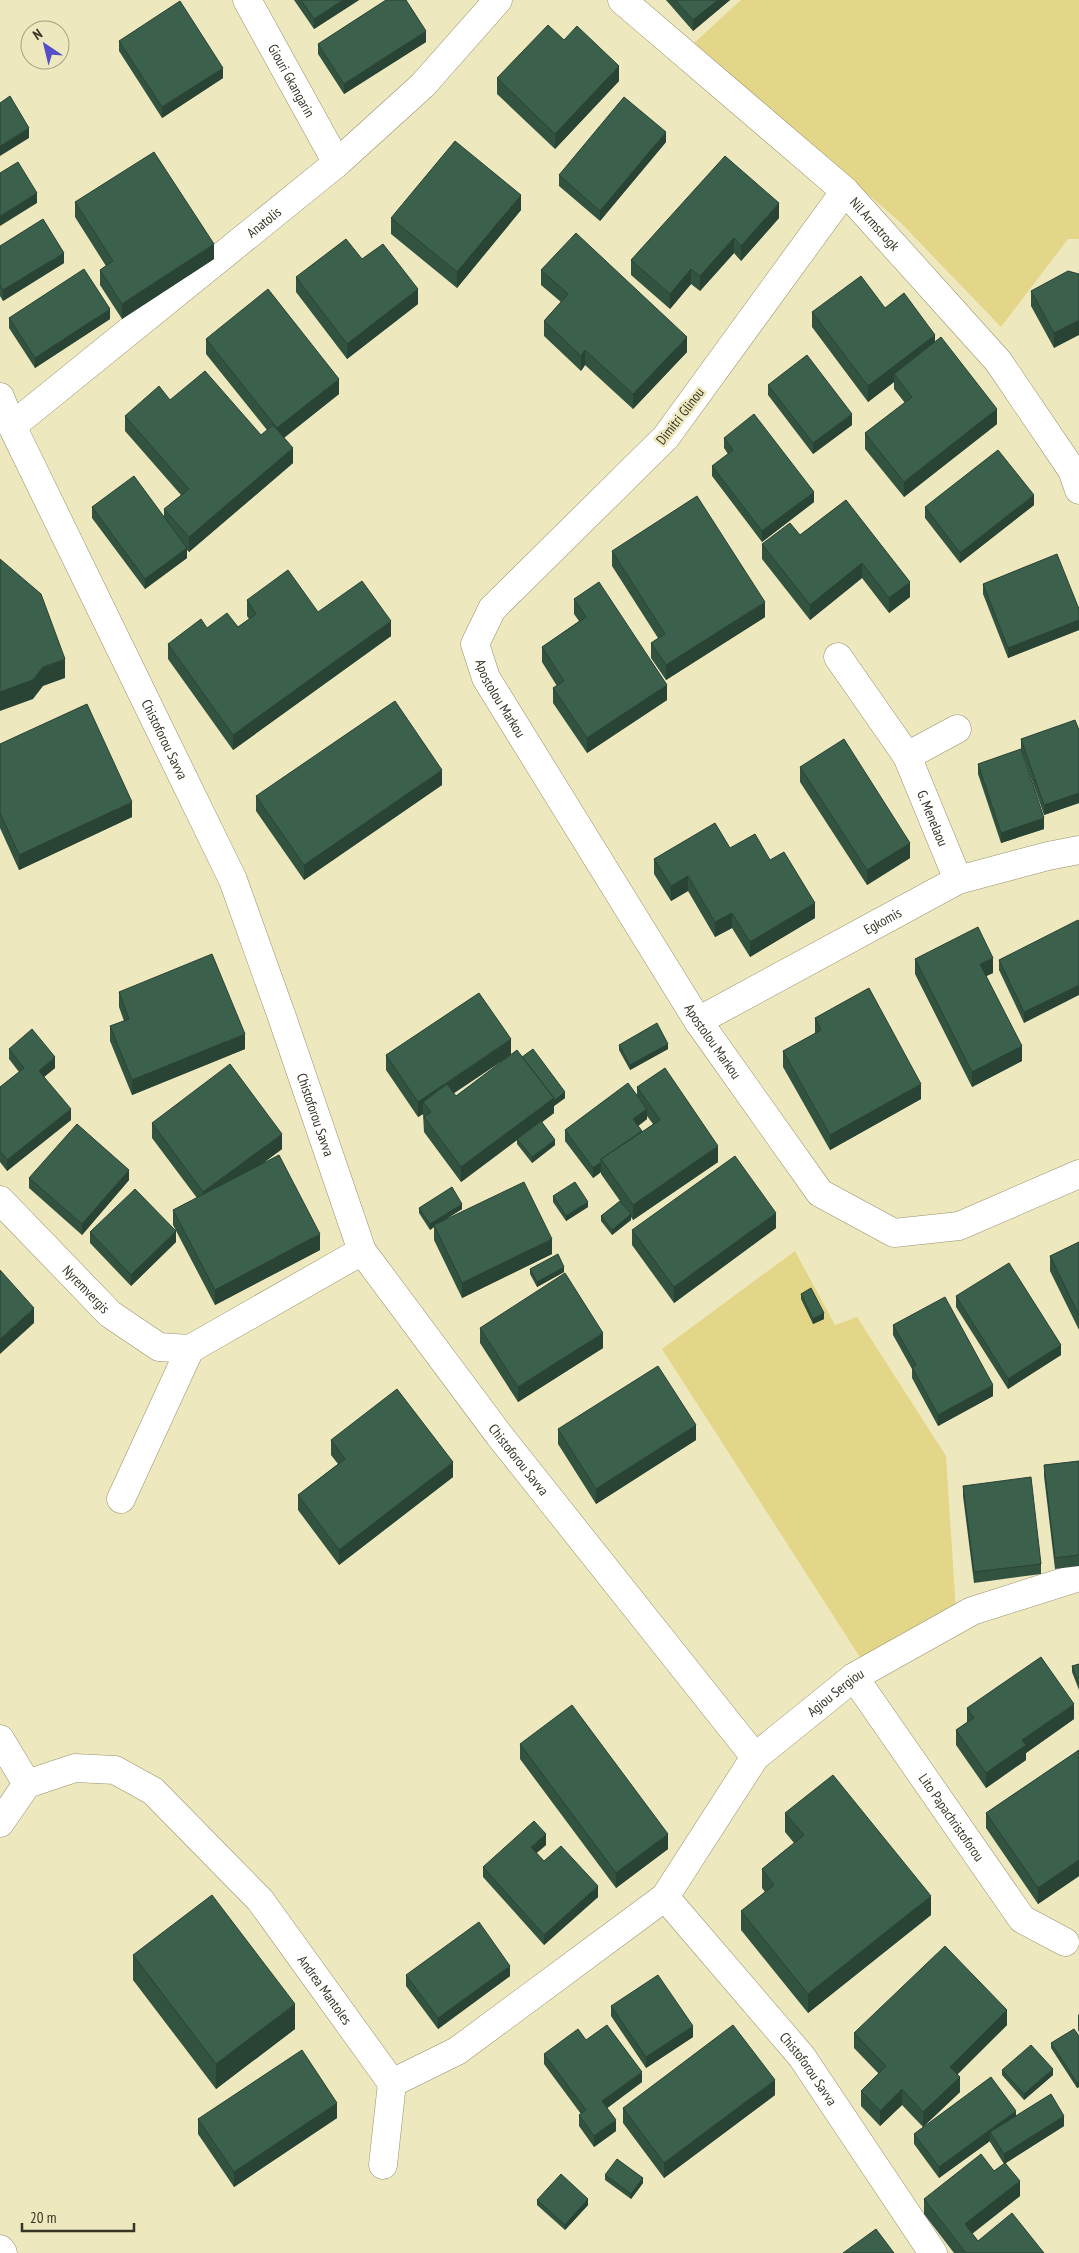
<svg xmlns="http://www.w3.org/2000/svg" width="1079" height="2253" viewBox="0 0 1079 2253" font-family="'PT Sans Narrow',sans-serif">
  <rect width="100%" height="100%" fill="#eee8bf"/>
  <!-- green -->
  <path fill="#e3d689" d="M741 0H1079V239H1068L1001 327 901 223 694 43Z
    M795 1251 835 1325 857 1317 946 1456 956 1611 865 1665 662 1349Z"/>
  <g fill="none" stroke-linecap="round" stroke-linejoin="round">
    <defs>
      <g id="minor">
        <path id="s1" d="M247 0 337 163"/>
        <path id="s2" d="M622 0 845 191 998 361 1072 470 1079 490"/>
        <path id="s3" d="M845 191 666 437 492 609 475 644 486 678 698 1021 820 1193 894 1233 959 1226 1079 1174"/>
        <path id="s4" d="M0 397 12 426 233 880 282 1017 362 1251 499 1435 755 1757"/>
        <path id="s5" d="M12 426 337 163 423 85 498 0"/>
        <path id="s6" d="M838 657 907 756 958 880"/>
        <path d="M907 756 957 729"/>
        <path id="s7" d="M698 1021 958 880 1048 856 1079 850"/>
        <path id="s8" d="M0 1200 110 1314 159 1347 190 1349 362 1251"/>
        <path d="M121 1499 190 1349"/>
        <path id="s9" d="M854 1677 1022 1919 1065 1942"/>
        <path d="M0 1739 27 1784"/>
        <path id="s10" d="M0 1823 27 1784 75 1768 115 1770 153 1791 260 1900 392 2083"/>
        <path id="s11" d="M665 1897 802 2057 933 2253"/>
        <path id="s12" d="M392 2083 457 2051 665 1897 755 1757 854 1677 972 1611 1079 1577"/>
        <path d="M383 2165 392 2083"/>
        <path d="M0 2249 3 2253"/>
      </g>
    </defs>
    <!-- minor casing -->
    <use href="#minor" stroke="#97906b" stroke-width="29"/>
    <!-- minor -->
    <use href="#minor" stroke="#fff" stroke-width="28"/>
  </g>
  <!-- wall -->
  <path fill="#335341" fill-rule="evenodd" d="M294 0H359L314 29Z
    M666 0H730L693 31Z
    M564 40 619 81 555 149 497 94V78Z
    M119 41 223 78 162 118 119 51Z
    M426 42 344 94 318 54V44Z
    M666 142 600 221 559 186V175Z
    M75 202 214 259 122 319 100 285V270L106 266 75 217Z
    M521 210 457 288 391 234V218Z
    M779 218 741 261 734 253 700 291 691 284 670 309 631 275V260Z
    M0 246 64 263 3 301 0 296Z
    M362 259 418 304 347 359 296 292V277Z
    M541 270 687 352 633 409 585 365 581 371 544 336V321L561 302 541 285Z
    M1079 274 1054 348 1031 306V291Z
    M885 308 935 342 997 424 904 497 865 449V433L905 403 894 389V382L868 402 812 327V312Z
    M9 318 110 319 35 368 9 328Z
    M206 339 339 394 284 438 293 463 189 552 187 550V558L145 589 92 518V507L164 517V509L181 495 125 431V416L170 400 261 435 267 430 206 354Z
    M768 385 852 425 813 454 768 395Z
    M724 438 814 502 762 542 712 476V466L728 454 724 448Z
    M846 500 910 597 889 613 862 578 810 620 762 559V544L800 535Z
    M1034 505 960 563 925 518V507Z
    M612 551 765 617 666 680 651 658V643L658 638 612 566Z
    M983 584 1079 609V630L1008 658 983 594Z
    M574 599 667 700 587 753 553 703V688L557 686 542 662V647L579 621 574 614Z
    M247 600 318 612 391 636 233 750 168 659V644L207 628 238 627 249 619 247 616Z
    M1079 730V803L1044 815 1021 749V739Z
    M0 744 132 817 19 870 0 828Z
    M978 764 1044 829 1001 843 978 774Z
    M800 767 910 858 867 885 800 782Z
    M442 785 304 880 256 811V796Z
    M730 848 770 860 815 918 750 957 732 928 715 937 688 891 671 901 654 874V859Z
    M1079 922 1024 1023 999 970V960Z
    M915 959 993 973 986 976 1022 1061 972 1087 915 974Z
    M119 992 245 1049 132 1095 110 1041V1026L124 1021 119 1007Z
    M815 1018 921 1099 830 1150 783 1067V1051L815 1034Z
    M619 1045 668 1049 630 1070 619 1050Z
    M9 1049 55 1068 44 1077 71 1120 7 1171 0 1162V1087L19 1072 9 1059Z
    M386 1055 453 1093 456 1096 522 1057 565 1098 554 1106V1113L542 1122 555 1145 532 1163 517 1144V1140L461 1182 424 1132 423 1114 418 1117 386 1070Z
    M637 1087 718 1162 633 1220 631 1217V1220L612 1235 601 1221V1216L620 1201 601 1174V1172L593 1178 565 1141V1130L637 1096ZM647 1116 653 1124 642 1132 638 1126 647 1119Z
    M152 1123 282 1149 262 1164 320 1250 215 1305 173 1225V1210L197 1198 152 1138Z
    M29 1178 129 1180 82 1235 29 1188Z
    M553 1196 588 1207 566 1221 553 1202Z
    M419 1208 462 1209 446 1219 552 1254 462 1298 434 1240V1227L430 1230 419 1213Z
    M776 1228 674 1303 632 1245V1230Z
    M90 1232 176 1242 131 1286 90 1243Z
    M1079 1242V1330L1050 1271V1256Z
    M530 1269 564 1272 537 1287 530 1274Z
    M801 1294 824 1319 813 1324 801 1299Z
    M956 1296 1061 1355 1008 1389 956 1307Z
    M893 1325 993 1396 938 1426 912 1378V1369L893 1335Z
    M480 1328 603 1348 518 1402 480 1343Z
    M558 1429 696 1440 596 1504 558 1444Z
    M331 1440 453 1477 339 1565 298 1510V1495L338 1464 331 1455Z
    M1079 1461V1566L1055 1569 1044 1476V1465Z
    M963 1486 1041 1564V1574L974 1583 963 1496Z
    M1079 1664V1690L1072 1672V1666Z
    M967 1708 1074 1719 1026 1753V1760L986 1788 956 1745V1730L967 1722Z
    M520 1744 668 1849 616 1888 520 1759Z
    M1079 1750V1876L1038 1904 986 1828V1813Z
    M785 1813 931 1915 808 2013 741 1930V1911L765 1892 762 1888V1869L794 1843 785 1832Z
    M546 1845 536 1853 544 1861 598 1897 544 1945 483 1877V1867Z
    M133 1955 295 2029 216 2089 133 1980Z
    M406 1975 510 1976 438 2029 406 1986Z
    M611 2006 693 2037 646 2068 611 2016Z
    M1079 2014V2032L1078 2030V2015Z
    M1007 2025 957 2074 960 2092 924 2126 1016 2115 1064 2126 1006 2163 1020 2196 972 2234 978 2241 1044 2253H954L924 2214V2199L994 2171 1004 2164 990 2142V2141L939 2178 914 2144V2134L923 2127 902 2105 880 2126 861 2106V2091L879 2074 854 2048V2033Z
    M1079 2036V2087L1077 2088 1051 2048V2043Z
    M544 2054 642 2082 607 2108 616 2131 594 2147 579 2126V2115L581 2114 544 2064Z
    M1002 2070 1053 2075 1024 2100 1002 2075Z
    M775 2095 664 2178 623 2123V2108Z
    M337 2118 234 2187 198 2134V2119Z
    M605 2175 643 2183 631 2199 605 2180Z
    M537 2200 588 2205 565 2230 537 2205Z"/>
  <!-- shaded-wall -->
  <path fill="#294335" d="M343 0H359L314 29V19Z
    M718 0H730L693 31V20Z
    M426 31V42L344 94V84Z
    M619 66V81L555 149V134Z
    M223 68V78L162 118V107Z
    M29 128V138L0 156V146Z
    M666 132V142L600 221V211Z
    M37 193V203L0 226V216Z
    M521 195V210L457 288V272Z
    M779 203V218L741 261V246Z
    M734 238V253L700 291V276Z
    M214 244V259L122 319V304Z
    M64 253V263L3 301V290Z
    M691 269V284L670 309V294Z
    M418 289V304L347 359V344Z
    M110 309V319L35 368V358Z
    M1079 320V335L1054 348V333Z
    M935 335V350L894 374V382L868 402V386Z
    M687 337V352L633 409V394Z
    M585 350V365L581 371V356Z
    M339 379V394L277 443V428Z
    M997 409V424L904 497V482Z
    M852 414V425L813 454V443Z
    M293 448V463L189 552V537Z
    M814 492V502L762 542V531Z
    M1034 495V505L960 563V553Z
    M187 548V558L145 589V579Z
    M862 563V578L810 620V605Z
    M910 582V597L889 613V598Z
    M765 602V617L666 680V665Z
    M1079 620V630L1008 658V648Z
    M391 621V636L233 750V735Z
    M65 659V678L43 686 33 699 0 711V692L43 667Z
    M667 685V700L587 753V738Z
    M442 770V785L304 880V865Z
    M1079 793V803L1044 815V805Z
    M132 802V817L19 870V855Z
    M1044 818V829L1001 843V833Z
    M910 843V858L867 885V870Z
    M688 876V891L671 901V886Z
    M815 903V918L750 957V942Z
    M732 913V928L715 937V922Z
    M993 958V973L980 979V964Z
    M1079 985V995L1024 1023V1012Z
    M245 1034V1049L132 1095V1080Z
    M511 1039V1055L429 1110 423 1102V1114L418 1117V1102Z
    M668 1044V1049L630 1070V1065Z
    M1022 1046V1061L972 1087V1072Z
    M55 1057V1068L39 1081V1071Z
    M921 1084V1099L830 1150V1135Z
    M565 1092V1098L554 1106V1113L518 1140 517 1139V1140L461 1182V1167L554 1098Z
    M71 1109V1120L7 1171V1160Z
    M647 1109V1119L633 1130V1119Z
    M282 1134V1149L203 1207V1192Z
    M555 1140V1145L532 1163V1157Z
    M718 1146V1162L633 1220V1205Z
    M601 1162V1172L593 1178V1168Z
    M129 1170V1180L82 1235V1224Z
    M588 1202V1207L566 1221V1216Z
    M462 1204V1209L435 1226 434 1225V1227L430 1230V1224Z
    M776 1213V1228L674 1303V1287Z
    M631 1214V1220L612 1235V1230Z
    M176 1231V1242L131 1286V1275Z
    M320 1234V1250L215 1305V1290Z
    M552 1239V1254L462 1298V1283Z
    M564 1267V1272L537 1287V1282Z
    M34 1308V1323L0 1354V1339Z
    M824 1313V1319L813 1324V1319Z
    M603 1333V1348L518 1402V1387Z
    M1061 1345V1355L1008 1389V1379Z
    M993 1385V1396L938 1426V1415Z
    M696 1425V1440L596 1504V1489Z
    M453 1462V1477L339 1565V1550Z
    M1074 1704V1719L1026 1753V1760L986 1788V1773L1022 1740Z
    M546 1834V1845L531 1858V1847Z
    M668 1834V1849L616 1888V1873Z
    M1079 1860V1876L1038 1904V1888Z
    M598 1886V1897L544 1945V1935Z
    M931 1896V1915L808 2013V1994Z
    M510 1966V1976L438 2029V2018Z
    M295 2004V2029L216 2089V2064Z
    M1007 2010V2025L950 2082V2067Z
    M693 2026V2037L646 2068V2057Z
    M1053 2069V2075L1024 2100V2094Z
    M642 2072V2082L602 2112V2101Z
    M960 2077V2092L923 2127V2112Z
    M775 2080V2095L664 2178V2163Z
    M1079 2081V2087L1077 2088V2083Z
    M902 2089V2105L880 2126V2111Z
    M337 2103V2118L234 2187V2172Z
    M1016 2111V2122L990 2132V2141L939 2178V2167Z
    M1064 2116V2126L1004 2164V2154Z
    M616 2120V2131L594 2147V2136Z
    M643 2178V2183L631 2199V2194Z
    M1020 2181V2196L965 2239V2224Z
    M588 2199V2205L565 2230V2225Z"/>
  <!-- building -->
  <path fill="#3b604c" stroke="#294335" d="M301 0H343L314 19Z
    M386 0H406L426 31 344 84 318 44Z
    M675 0H718L693 20Z
    M180 1 223 68 162 107 119 41Z
    M548 25 564 40 577 26 619 66 555 134 497 78Z
    M10 96 29 128 0 146V103Z
    M624 97 666 132 600 211 559 175Z
    M455 141 521 195 457 272 391 218Z
    M154 152 214 244 122 304 100 270 113 261 75 202Z
    M725 156 779 203 741 246 734 238 700 276 691 269 670 294 631 260Z
    M18 162 37 193 0 216V173Z
    M43 219 64 253 3 290 0 285V246Z
    M576 233 687 337 633 394 585 350 581 356 544 321 568 294 541 270Z
    M346 239 362 259 383 244 418 289 347 344 296 277Z
    M84 269 110 309 35 358 9 318Z
    M1068 271 1079 274V320L1054 333 1031 291Z
    M861 276 885 308 904 293 935 335 868 386 812 312Z
    M268 289 339 379 277 428 206 339Z
    M941 337 997 409 904 482 865 433 912 397 894 374Z
    M807 355 852 414 813 443 768 385Z
    M205 371 261 435 273 425 293 448 189 537 164 509 189 489 125 416 159 386 170 400Z
    M754 414 814 492 762 531 712 466 733 450 724 438Z
    M998 450 1034 495 960 553 925 507Z
    M134 476 187 548 145 579 92 507Z
    M697 496 765 602 666 665 651 643 665 634 612 551Z
    M846 500 910 582 889 598 862 563 810 605 762 544 790 523 800 535Z
    M1057 554 1079 609V620L1008 648 983 584Z
    M0 559 41 594 65 659 43 667 33 680 0 692Z
    M288 570 318 612 362 581 391 621 233 735 168 644 201 619 207 628 227 613 238 627 256 614 247 600Z
    M599 582 667 685 587 738 553 688 564 681 542 647 586 617 574 599Z
    M395 701 442 770 304 865 256 796Z
    M87 704 132 802 19 855 0 813V744Z
    M1075 720 1079 730V793L1044 805 1021 739Z
    M844 739 910 843 867 870 800 767Z
    M1021 749 1044 818 1001 833 978 764Z
    M715 823 730 848 755 834 770 860 784 852 815 903 750 942 732 913 715 922 688 876 671 886 654 859Z
    M1078 920 1079 922V985L1024 1012 999 960Z
    M978 927 993 958 980 964 1022 1046 972 1072 915 959Z
    M212 954 245 1034 132 1080 110 1026 129 1019 119 992Z
    M869 988 921 1084 830 1135 783 1051 821 1030 815 1018Z
    M479 993 511 1039 418 1102 386 1055Z
    M657 1023 668 1044 630 1065 619 1045Z
    M32 1029 55 1057 39 1071 71 1109 7 1160 0 1151V1087L24 1068 9 1049Z
    M533 1049 565 1092 554 1101V1098L522 1057Z
    M517 1050 554 1098 461 1167 424 1117 431 1112 423 1102 447 1084 456 1096Z
    M230 1064 282 1134 203 1192 152 1123Z
    M665 1068 718 1146 633 1205 601 1159 660 1120 637 1087Z
    M628 1083 647 1109 633 1119 642 1131 601 1159V1162L593 1168 565 1130Z
    M541 1121 555 1140 532 1157 517 1139Z
    M77 1124 129 1170 82 1224 29 1178Z
    M279 1155 320 1234 215 1290 173 1210Z
    M735 1156 776 1213 674 1287 632 1230Z
    M524 1182 552 1239 462 1283 434 1225Z
    M575 1182 588 1202 566 1216 553 1196Z
    M452 1187 462 1204 430 1224 419 1208Z
    M135 1189 176 1231 131 1275 90 1232Z
    M620 1201 631 1214 612 1230 601 1216Z
    M1079 1242V1315L1050 1256Z
    M558 1254 564 1267 537 1282 530 1269Z
    M1009 1263 1061 1345 1008 1379 956 1296Z
    M0 1270 34 1308 0 1339Z
    M565 1273 603 1333 518 1387 480 1328Z
    M811 1288 824 1313 813 1319 801 1294Z
    M945 1297 993 1385 938 1415 912 1367 916 1365 893 1325Z
    M658 1366 696 1425 596 1489 558 1429Z
    M397 1389 453 1462 339 1550 298 1495 345 1459 331 1440Z
    M1079 1461V1555L1055 1558 1044 1465Z
    M1031 1477 1041 1564 974 1572 963 1486Z
    M1041 1657 1074 1704 1022 1740 1026 1745 986 1773 956 1730 974 1718 967 1708Z
    M1079 1664V1684L1072 1666Z
    M572 1705 668 1834 616 1873 520 1744Z
    M1079 1750V1860L1038 1888 986 1813Z
    M833 1775 931 1896 808 1994 741 1911 774 1885 762 1869 804 1835 785 1813Z
    M534 1821 546 1834 531 1847 544 1861 561 1846 598 1886 544 1935 483 1867Z
    M212 1895 295 2004 216 2064 133 1955Z
    M479 1922 510 1966 438 2018 406 1975Z
    M945 1946 1007 2010 950 2067 960 2077 923 2112 902 2089 880 2111 861 2091 886 2066 854 2033Z
    M658 1975 693 2026 646 2057 611 2006Z
    M607 2025 642 2072 602 2101 616 2120 594 2136 579 2115 586 2110 544 2054 578 2029 586 2040Z
    M733 2025 775 2080 664 2163 623 2108Z
    M1074 2029 1079 2036V2081L1077 2083 1051 2043Z
    M1031 2045 1053 2069 1024 2094 1002 2070Z
    M302 2050 337 2103 234 2172 198 2119Z
    M991 2077 1016 2111 939 2167 914 2134Z
    M1051 2094 1064 2116 1004 2154 990 2132Z
    M981 2154 994 2171 1005 2163 1020 2181 965 2224 978 2241 1012 2213 1044 2253H966L924 2199Z
    M617 2159 643 2178 631 2194 605 2175Z
    M561 2174 588 2199 565 2225 537 2200Z
    M876 2229 894 2253H843Z"/>
  <g text-anchor="middle" stroke-width="5" stroke-linejoin="round" paint-order="stroke">
    <!-- street labels -->
    <g font-size="14" fill="#363424" stroke="#eee8bf">
      <text dy="5" stroke="none"><textPath href="#s1" startOffset="92">Giouri Gkangarin</textPath></text>
      <text dy="5" stroke="none"><textPath href="#s5" startOffset="324">Anatolis</textPath></text>
      <text dy="5" stroke="none"><textPath href="#s2" startOffset="338">Nil Armstrogk</textPath></text>
      <text transform="translate(680 416) rotate(-52)" y="5">Dimitri Glinou</text>
      <text dy="5" stroke="none"><textPath href="#s3" startOffset="648">Apostolou Markou</textPath></text>
      <text dy="5" stroke="none"><textPath href="#s4" startOffset="380">Chistoforou Savva</textPath></text>
      <text dy="5" stroke="none"><textPath href="#s6" startOffset="188">G. Menelaou</textPath></text>
      <text dy="5" stroke="none"><textPath href="#s7" startOffset="210">Egkomis</textPath></text>
      <text dy="5" stroke="none"><textPath href="#s3" startOffset="1052">Apostolou Markou</textPath></text>
      <text dy="5" stroke="none"><textPath href="#s4" startOffset="785">Chistoforou Savva</textPath></text>
      <text dy="5" stroke="none"><textPath href="#s8" startOffset="124">Nyremvergis</textPath></text>
      <text dy="5" stroke="none"><textPath href="#s4" startOffset="1190">Chistoforou Savva</textPath></text>
      <text dy="5" stroke="none"><textPath href="#s12" startOffset="601">Agiou Sergiou</textPath></text>
      <text dy="5" stroke="none"><textPath href="#s9" startOffset="171">Lito Papachristoforou</textPath></text>
      <text dy="5" stroke="none"><textPath href="#s10" startOffset="445">Andrea Mantoles</textPath></text>
      <text dy="5" stroke="none"><textPath href="#s11" startOffset="224">Chistoforou Savva</textPath></text>
    </g>
  </g>
  <!-- north arrow -->
  <g transform="translate(45 45) rotate(325)"><circle r="24" fill="#eee8bf" stroke="#a4a081"/>
  <path d="M0-4L9 19L0 12L-9 19Z" fill="#544fc6"/>
  <text y="-8" font-size="14" font-weight="bold" text-anchor="middle" fill="#363424">N</text>
  </g>
  <!-- scale -->
  <path d="M22 2223v8h112v-8" fill="none" stroke="#363424" stroke-width="2.5"/>
  <text x="30" y="2223" font-size="15" fill="#363424" stroke="#eee8bf" stroke-width="4" paint-order="stroke">20 m</text>
</svg>
